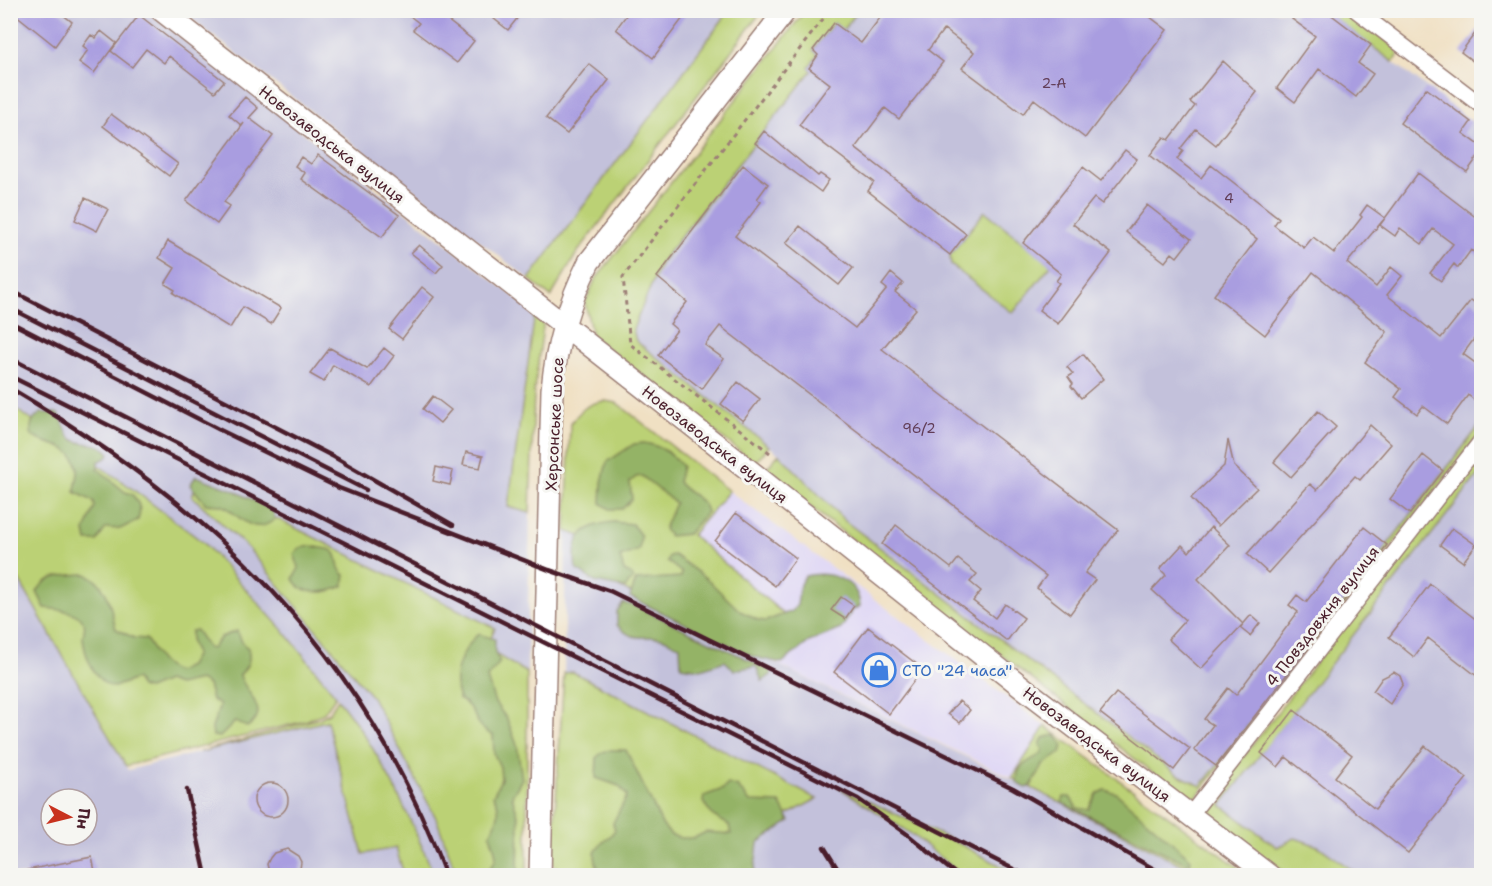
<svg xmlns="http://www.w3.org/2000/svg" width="1492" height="886" viewBox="0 0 1492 886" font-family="'Shantell Sans',sans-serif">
  <rect width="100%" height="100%" fill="#f6f6f2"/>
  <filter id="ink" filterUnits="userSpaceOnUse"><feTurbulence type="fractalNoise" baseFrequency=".0167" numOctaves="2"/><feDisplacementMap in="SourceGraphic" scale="12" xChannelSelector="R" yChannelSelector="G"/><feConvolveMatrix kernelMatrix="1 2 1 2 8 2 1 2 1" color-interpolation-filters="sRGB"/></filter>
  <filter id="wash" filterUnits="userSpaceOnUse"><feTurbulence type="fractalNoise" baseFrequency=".008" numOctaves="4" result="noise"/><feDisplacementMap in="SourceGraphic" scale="24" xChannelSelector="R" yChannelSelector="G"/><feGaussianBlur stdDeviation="1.35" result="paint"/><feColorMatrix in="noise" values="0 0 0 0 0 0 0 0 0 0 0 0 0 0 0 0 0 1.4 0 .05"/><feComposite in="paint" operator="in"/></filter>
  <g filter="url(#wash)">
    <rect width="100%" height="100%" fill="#f0e0c3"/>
    <!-- built -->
    <path fill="#ded5f5" d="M729 491 1045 726 1012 778 767 659 692 535Z"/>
    <!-- industrial -->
    <path fill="#c3c1db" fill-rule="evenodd" d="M11 11H147L535 313 508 506 530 513 527 673 487 649 495 628 199 479 192 496 248 548 372 697 436 818 457 875H434L396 792 355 720 289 637 126 484 11 406Z
      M181 11H729L529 279Z
      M858 11H1325L1481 128V424L1201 786 1177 774 845 521 779 454 636 341 633 329 661 262 812 70 809 68 813 50 834 23 843 30Z
      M1481 471V875H1359L1318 846 1295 839 1278 847 1221 805Z
      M566 531 600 543 599 577 1207 875H723L722 849 816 798 573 672 564 673Z
      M19 580 128 770 327 721 363 854 396 848 404 875H11L10 587ZM51 799H87V835H51Z"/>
    <!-- green -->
    <path fill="#bbd175" stroke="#827850" stroke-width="1.5" d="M729 11H762L577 253 551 297 529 279Z
      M805 11H858L843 30 834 23 813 50 818 55 809 67 812 70 661 262 633 329 636 341 769 446 755 463 592 336 585 303 595 280Z
      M1325 11H1348L1397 49 1398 55 1393 62Z
      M985 211 1051 265 1013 313 951 265 950 255Z
      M535 313 544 320 534 392 530 513 508 507Z
      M605 401 617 403 729 491 692 535 786 616 767 659 598 577 600 543 566 531 570 424C580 411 588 402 605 401Z
      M11 406 126 484 204 543 289 637 336 696 324 713 305 721 126 766 19 580 11 587Z
      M1481 424V432L1193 801H1189L764 471 779 454 845 521 1177 774 1201 786Z
      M1481 447V471L1221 805 1277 847 1295 838 1318 846 1359 875H1287L1207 814 1204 808Z
      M198 479 495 628 487 649 527 673V875H457L436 818 372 697 248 548 192 496Z
      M573 672 817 799 723 849V875H563L552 863 564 673Z
      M338 699C380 750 409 815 434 875H404L396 848 363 854 327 721 200 752 320 718 329 713Z
      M1045 726 1249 875H1202L1012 778Z
      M838 787 956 842 1018 875H962L910 833Z"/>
    <!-- forest -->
    <path fill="#94b366" stroke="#6f6948" stroke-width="1.5" d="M41 413H57C66 421 64 437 76 441 88 446 98 441 109 452L108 457 98 462V469L125 492 132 494C139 503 142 509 138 520L120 529 106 528 97 541H87L85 531 95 506 93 501 75 492C75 484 79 476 78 468 73 443 49 447 32 436 29 425 32 419 41 413Z
      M644 443C661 446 671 453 682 466L678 482C686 494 704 497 707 512L688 534 669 536 664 529 675 503 642 476 636 477 630 482 632 499 622 509H610L601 503 602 482 607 462 634 444Z
      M196 476 233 490 273 510 275 519C251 540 235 509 221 505 216 504 211 505 206 504L190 485Z
      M614 522 632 524 641 536 639 550 620 557 624 571 632 575V580L625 588 595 582 576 569C571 537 583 525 614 522Z
      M312 546C317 548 326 548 331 550 341 554 334 569 345 575L343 586C327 594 302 596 293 579L299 568 294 554 300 548Z
      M674 555 706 578 740 611 758 620 766 621 792 611 797 605 800 584 805 576C828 571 858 578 860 606L853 610 841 629 809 642 782 663 754 657 630 597 636 580 681 577 682 573 667 561 669 556Z
      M86 574C110 584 110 609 116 629L134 638 146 639C156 654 160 666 177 672L189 666 196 654 191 642V631L196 630 208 648 212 649 221 637 237 631 243 644 248 648C251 662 248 665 240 675 242 689 274 712 247 727L235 722 220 737 213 736 212 728 220 705 212 700 208 685 200 680 178 685 167 681 148 689 141 687 136 679 114 687C95 684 84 654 83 637 83 633 86 627 84 623 79 611 57 609 45 608L37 592C46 574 68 575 86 574Z
      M623 603 636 606 772 671 771 675 762 681 756 666 734 670 725 661 701 669 681 666 680 646C673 644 668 640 662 638 643 634 635 644 617 625V611Z
      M478 634 495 639V653L500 662 487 678 495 703 507 719 517 745 522 779 512 796 519 818 518 875H483C502 857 496 856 490 834 497 823 503 808 493 796L501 779 500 767 494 754 493 735C473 728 477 707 459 699 450 676 461 651 478 634Z
      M1055 735 1063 745 1061 753 1044 764 1031 786 1026 788 1017 783C1016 764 1028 763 1041 754L1043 749 1040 745 1043 738Z
      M611 750H626L663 826 671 835 681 838H694L706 832 731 834 729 825 713 816 703 802 704 796 723 789 728 784 738 787 750 802 780 803 790 821 758 843 754 875H605L600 873C587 844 602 848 615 830L613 823 627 796 619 786 596 778 597 757 603 752Z
      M1105 790 1116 793 1126 802 1191 859 1190 865 1062 803 1064 797H1070L1077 808 1089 810 1097 794Z"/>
    <g id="blocks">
      <!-- building -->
      <path fill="#a99de0" d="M10 10H57L72 22 55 46Z
        M402 10H434L474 41 457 63 413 30 419 23Z
        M483 10H512L519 16 508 30Z
        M630 10H689L653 58 616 29Z
        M886 10H1141L1167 30 1085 138 1034 99 1023 114 962 68 974 52 944 29 928 50 943 62 899 119 885 108 855 148 966 234 950 255 868 191 874 182 799 125 830 84 809 68 818 55 813 50 834 23 861 43Z
        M1299 10H1325L1371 45 1358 63 1373 74 1356 97 1319 69 1295 102 1277 88 1315 36 1292 19Z
        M139 15 224 81 215 92 169 56 164 63 146 49 132 67 111 51Z
        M1482 24V68L1461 52Z
        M101 31 116 43 94 73 79 62 88 50 83 46 91 35 96 38Z
        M1223 61 1257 92 1216 145 1196 129 1180 149 1183 151 1177 159 1201 178 1211 165 1279 218 1274 225 1304 248 1313 237 1334 253 1362 217 1360 215 1367 205 1385 218 1347 263 1376 287 1391 267 1402 276 1387 295 1441 338 1471 300 1482 308V328L1463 354 1482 368V406L1468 395 1447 424 1423 406 1417 414 1395 397 1401 389 1365 362 1387 332 1313 272 1265 335 1214 295 1257 239 1150 155 1164 137 1169 140 1195 106 1190 102Z
        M589 64 609 80 567 134 546 118Z
        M1426 88 1471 122 1463 133 1482 147V151L1467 172 1400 123Z
        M245 97 258 108 249 118 273 136 224 202 230 206 217 224 186 201 244 123 242 126 229 115Z
        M111 114 178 164 169 176 103 126Z
        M764 131 818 176 820 174 829 180 821 192 755 143Z
        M1125 150 1137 159 1102 204 1094 198 1073 224 1111 253 1058 324 1039 310 1059 283 1056 281 1061 274 1023 243 1083 167 1101 181Z
        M318 155 399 215 382 237 301 179 305 173 295 166 301 157 311 164Z
        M743 165 768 184 757 199 761 202 735 236 855 328 887 289 882 285 891 273 903 283 895 292 916 309 882 349 1118 530 1085 573 1095 580 1070 614 1037 588 1046 576 720 326 705 345 724 359 702 389 658 355 677 330 670 324 687 302 657 277Z
        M1418 173 1482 222V258L1471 250 1458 268 1454 264 1441 281 1430 273 1453 244 1433 229 1422 244 1400 228 1395 236 1380 225Z
        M85 198 108 209 97 231 75 220Z
        M1147 205 1191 239 1177 257 1172 253 1165 262 1126 232Z
        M800 226 853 268 839 285 786 243Z
        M168 241 281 308 271 324 243 307 230 328 173 293 175 290 165 284 175 268 159 258Z
        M419 245 443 265 436 273 411 253Z
        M422 287 434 297 402 339 389 329Z
        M330 348 367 369 384 348 394 356 371 387 333 365 324 382 310 374Z
        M1083 354 1103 379 1081 398 1071 386 1073 384 1068 377 1073 374 1067 367Z
        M738 382 760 399 743 421 721 404Z
        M433 396 451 410 440 423 423 409Z
        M1318 411 1336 427 1291 477 1274 462Z
        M1370 425 1391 444 1360 480 1355 476 1268 573 1247 554 1310 484 1317 490Z
        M1228 440 1234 466 1257 488 1218 526 1191 498 1224 466Z
        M466 452 483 456 480 468 463 465Z
        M1423 455 1443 471 1410 514 1390 499Z
        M436 467 453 471 450 485 433 481Z
        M736 513 796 558 775 586 715 541Z
        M896 525 951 568 958 559 977 574 970 582 981 591 973 601 995 618 1005 604 1024 618 1007 641 882 544Z
        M1211 527 1230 545 1198 579 1243 624 1201 669 1168 639 1185 620 1152 590 1166 575 1160 569 1182 545 1189 552Z
        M1364 527 1387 545 1216 766 1194 750 1213 725 1204 719 1228 688 1236 695 1298 612 1289 605 1297 595 1306 602Z
        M1452 528 1476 545 1463 562 1440 545Z
        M1430 584 1482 624V680L1428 638 1414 657 1389 637Z
        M841 597 854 606 845 619 831 610Z
        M1251 615 1260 623 1250 636 1240 628Z
        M868 627 923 669 889 714 834 672Z
        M1394 672 1400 676 1403 684 1390 704 1373 691 1382 678Z
        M1116 693 1190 749 1174 770 1100 713Z
        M959 701 970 710 960 723 948 714Z
        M1294 710 1352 755 1335 777 1375 809 1425 746 1467 778 1408 853 1286 757 1278 767 1261 753Z
        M254 800a17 17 0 1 1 34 0a17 17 0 1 1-34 0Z
        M287 849 298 856 301 862 299 876H270L267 864 270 858 274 853Z
        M92 857 96 876H27V870Z"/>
    </g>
  </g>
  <g filter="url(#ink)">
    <use href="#blocks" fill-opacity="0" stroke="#9d8077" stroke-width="1.5"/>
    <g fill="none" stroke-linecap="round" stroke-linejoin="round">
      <defs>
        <path id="street" d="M1356 10 1482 106
          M1191 814 1482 440"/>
        <path id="secondary" d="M161 10 754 474 1026 690 1270 876
          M540 876 552 390C556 344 568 304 589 262L786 10"/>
      </defs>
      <!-- street casing -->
      <use href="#street" stroke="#9d8077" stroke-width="18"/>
      <!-- secondary casing -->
      <use href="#secondary" stroke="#9d8077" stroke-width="24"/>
      <!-- path -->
      <path stroke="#9d8077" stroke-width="3" stroke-dasharray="4.5 4.5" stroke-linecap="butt" d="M770 453 630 344 623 277 830 10"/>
      <!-- street -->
      <use href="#street" stroke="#fff" stroke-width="15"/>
      <!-- secondary -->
      <use href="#secondary" stroke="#fff" stroke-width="21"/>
      <!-- rail -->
      <path stroke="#4a1f2b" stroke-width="4.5" d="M10 290 334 457 453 525
        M10 308 366 490
        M10 322 220 430 339 488 549 570 610 591 1013 788 1166 876
        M10 358 1027 876
        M10 376 858 799 907 834 958 876
        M10 388C214 508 363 650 446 876
        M187 790 206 876
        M824 847 842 876"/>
    </g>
  </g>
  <!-- icons -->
  <defs>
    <symbol id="shop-ring" viewBox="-11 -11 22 22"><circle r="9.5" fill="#f6f6f2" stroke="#3f7fe0" stroke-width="1.5"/><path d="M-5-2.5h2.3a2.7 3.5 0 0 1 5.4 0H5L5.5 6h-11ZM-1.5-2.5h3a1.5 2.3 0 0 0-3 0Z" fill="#3f7fe0"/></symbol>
  </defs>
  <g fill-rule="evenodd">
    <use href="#shop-ring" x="860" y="651" width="38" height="38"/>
  </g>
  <g text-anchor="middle" stroke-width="6" stroke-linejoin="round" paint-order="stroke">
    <!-- number labels -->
    <g font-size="14" fill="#623e58">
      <text x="1054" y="88">2-А</text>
      <text x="1229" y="203">4</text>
      <text x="919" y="433">96/2</text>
    </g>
    <!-- street labels -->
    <g font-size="16" fill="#4a1f2b" stroke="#f6f6f2">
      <text transform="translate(332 144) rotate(38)" y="6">Новозаводська вулиця</text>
      <text transform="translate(554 424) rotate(-87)" y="6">Херсонське шосе</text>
      <text transform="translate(715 444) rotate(38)" y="6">Новозаводська вулиця</text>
      <text transform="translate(1322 616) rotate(-52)" y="6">4 Повздовжня вулиця</text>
      <text transform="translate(1097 744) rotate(37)" y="6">Новозаводська вулиця</text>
    </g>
    <!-- shop labels -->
    <g font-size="16" fill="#366cbe" stroke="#f6f6f2" text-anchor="start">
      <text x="902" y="676">СТО "24 часа"</text>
    </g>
  </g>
  <!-- margin -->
  <rect width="1492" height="886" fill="none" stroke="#f6f6f2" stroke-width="36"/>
  <!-- north arrow -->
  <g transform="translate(69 817) rotate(97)"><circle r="28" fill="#f6f6f2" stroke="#b1a0a2" stroke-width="1.5"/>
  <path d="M0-4.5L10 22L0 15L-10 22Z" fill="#c8321e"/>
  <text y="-9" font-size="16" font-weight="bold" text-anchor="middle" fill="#4a1f2b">Пн</text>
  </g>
</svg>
